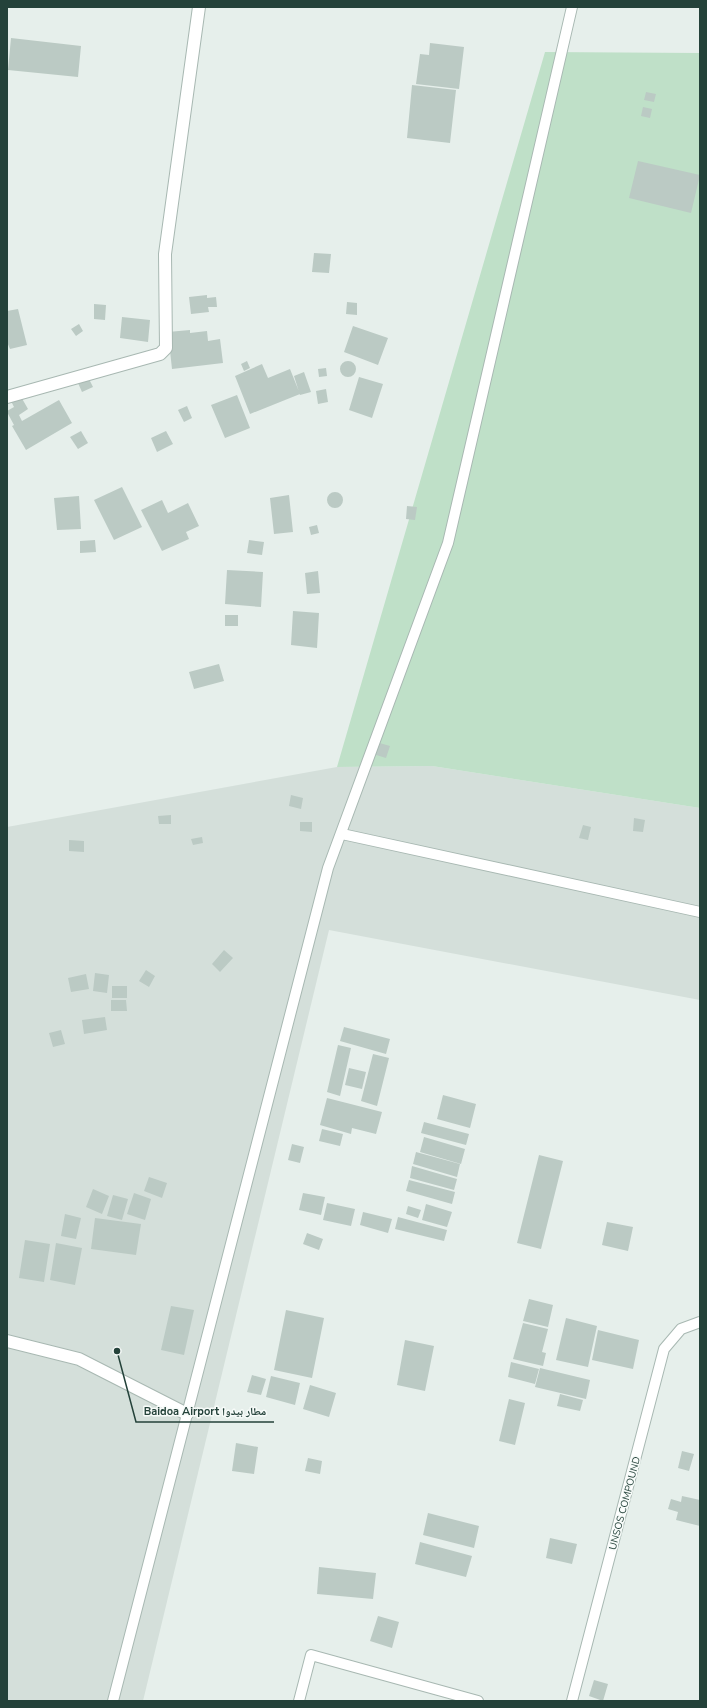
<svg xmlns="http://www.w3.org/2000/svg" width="707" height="1708" viewBox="0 0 707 1708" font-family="'Nunito Sans','Noto Naskh Arabic',sans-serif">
  <rect width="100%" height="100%" fill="#e6efeb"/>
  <!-- built -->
  <path fill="#d4dfda" d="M432 766 700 808V1000L329 930 143 1701H7V827L337 767Z"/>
  <!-- green -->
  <path fill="#bfe0c8" d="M545 52 700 53V808L432 766 337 767Z"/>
  <!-- building -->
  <path fill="#bbcac4" d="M11 38 81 46 78 77 8 70Z
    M430 43 464 47 459 89 416 84 420 54 429 55Z
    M412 85 456 90 450 143 407 138Z
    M646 92 656 94 654 102 644 100Z
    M643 107 652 109 650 118 641 116Z
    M638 161 700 175 691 213 629 198Z
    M314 253 331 254 329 273 312 272Z
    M207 295V298L216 297 217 307H208L209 312 191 314 189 297Z
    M347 302 357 303V315L346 314Z
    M94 304 106 305 105 320 94 319Z
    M18 309 27 345 10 349 7 342V311Z
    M122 317 150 320 148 342 120 338Z
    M79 324 83 331 76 336 71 329Z
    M353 326 388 338 378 365 344 352Z
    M190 330V333L207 331 208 341 220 339 223 363 172 369 168 332Z
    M340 369a8 8 0 1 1 16 0a8 8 0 1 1-16 0Z
    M247 361 250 368 244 371 241 364Z
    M262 364 268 378 290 369 300 394 250 414 235 376Z
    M326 368 327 376 319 377 318 369Z
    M304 372 311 392 300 395 294 376Z
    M359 377 383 384 372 418 349 410Z
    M89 379 93 387 82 392 78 383Z
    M326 389 328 402 318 404 316 391Z
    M20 395 28 409 19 415 22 421 59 400 72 423 26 450 12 426 14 425 7 412V411L14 407 11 401Z
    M237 395 250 428 225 438 211 405Z
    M187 406 192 418 184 422 178 410Z
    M81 431 88 443 78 449 70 437Z
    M166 431 173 444 157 452 151 438Z
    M122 487 142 527 114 540 94 500Z
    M327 500a8 8 0 1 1 16 0a8 8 0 1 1-16 0Z
    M289 495 293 532 274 534 270 498Z
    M79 496 81 529 57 530 54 498Z
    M162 500 168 513 188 503 199 526 186 532 189 539 162 551 141 510Z
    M407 506 417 507 415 520 406 519Z
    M317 525 319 533 311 535 309 527Z
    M95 540 96 552 80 553V541Z
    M249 540 264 542 262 555 247 553Z
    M227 570 263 572 261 607 225 604Z
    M318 571 320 593 307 594 305 573Z
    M293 611 319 613 317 648 291 645Z
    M225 615H238V626H225Z
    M219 664 224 681 194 689 189 672Z
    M376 742 390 746 386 758 373 754Z
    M291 795 303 798 301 809 289 806Z
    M171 815V824H159L158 816Z
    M634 818 645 820 643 832 633 831Z
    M300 822H312V832L300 831Z
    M583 825 591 827 588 840 579 838Z
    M202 837 203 843 193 845 191 839Z
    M69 840 84 841V852L69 851Z
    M224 950 233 958 220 972 212 964Z
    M146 970 155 976 149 987 139 981Z
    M95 973 109 975 107 993 93 991Z
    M86 974 89 989 71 992 68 978Z
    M112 986H127V998H112Z
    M111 1000H126L127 1011H111Z
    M105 1017 107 1030 84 1034 82 1020Z
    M344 1027 390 1039 386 1054 340 1041Z
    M61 1030 65 1044 53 1047 49 1033Z
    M338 1045 351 1048 340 1096 327 1092Z
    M373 1054 389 1058 377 1106 361 1101Z
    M349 1068 366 1072 362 1089 345 1085Z
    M443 1095 476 1104 470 1128 437 1119Z
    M327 1098 382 1112 376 1134 352 1128 351 1134 320 1125Z
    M424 1122 469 1134 466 1145 421 1133Z
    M322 1129 343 1134 340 1146 319 1141Z
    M424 1137 465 1149 461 1164 420 1152Z
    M292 1144 304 1147 300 1163 288 1160Z
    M416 1152 460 1164 457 1177 413 1164Z
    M539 1155 563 1161 541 1249 517 1243Z
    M412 1166 457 1179 454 1190 410 1178Z
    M149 1177 167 1183 162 1198 144 1191Z
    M409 1180 455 1192 452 1204 406 1191Z
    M93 1189 109 1196 102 1214 86 1207Z
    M134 1193 151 1199 145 1220 127 1214Z
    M303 1193 325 1197 321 1215 299 1210Z
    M113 1195 128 1199 122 1220 107 1216Z
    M327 1203 355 1209 351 1226 323 1220Z
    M426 1204 452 1212 447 1227 422 1220Z
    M408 1206 421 1210 418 1218 406 1214Z
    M363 1212 392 1219 388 1233 360 1225Z
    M65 1214 81 1218 76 1239 61 1236Z
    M398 1217 447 1230 444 1241 395 1229Z
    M95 1218 141 1224 136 1255 91 1249Z
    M607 1222 633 1227 628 1251 602 1245Z
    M307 1233 323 1239 319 1250 303 1244Z
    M25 1240 50 1244 44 1282 19 1278Z
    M56 1243 82 1248 75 1285 50 1280Z
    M529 1299 553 1305 548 1327 523 1321Z
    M171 1306 194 1310 184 1355 161 1350Z
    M286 1310 324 1318 312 1378 274 1370Z
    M566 1318 597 1326 588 1367 556 1360Z
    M523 1323 548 1329 542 1352 546 1353 543 1366 513 1359Z
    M598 1330 639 1340 633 1369 592 1360Z
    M405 1340 434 1346 425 1391 397 1385Z
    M511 1362 539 1369 535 1384 508 1377Z
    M540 1368 590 1380 586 1399 535 1387Z
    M252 1375 266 1379 261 1395 247 1392Z
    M271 1376 300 1383 295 1405 266 1397Z
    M310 1385 336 1393 329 1417 303 1409Z
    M560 1394 583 1400 580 1411 557 1406Z
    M509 1399 525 1403 515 1445 499 1441Z
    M236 1443 258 1447 254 1474 232 1471Z
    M682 1451 694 1454 689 1471 678 1468Z
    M308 1458 322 1461 320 1474 305 1471Z
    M682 1496 700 1500V1526L676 1520 678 1512 668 1509 671 1499 681 1502Z
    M428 1513 479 1526 474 1548 423 1535Z
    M550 1538 577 1544 572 1564 546 1558Z
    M420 1542 472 1556 466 1577 415 1564Z
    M319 1567 376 1573 373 1599 317 1594Z
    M378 1616 399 1622 392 1648 370 1641Z
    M594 1680 608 1684 603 1701 589 1696Z"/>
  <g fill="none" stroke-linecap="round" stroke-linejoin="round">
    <defs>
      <path id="lane" d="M342 834 700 912
        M113 1701 328 868 448 543 572 7
        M299 1701 311 1655 478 1701
        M572 1701 664 1349 681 1329 700 1322"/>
      <path id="street" d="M7 397 160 354 166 348 165 254 199 7
        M7 1341 79 1359 187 1414"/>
    </defs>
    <!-- lane casing -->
    <use href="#lane" stroke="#a8b8b2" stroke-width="12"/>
    <!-- street casing -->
    <use href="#street" stroke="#a8b8b2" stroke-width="14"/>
    <!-- lane -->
    <use href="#lane" stroke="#fff" stroke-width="10"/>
    <!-- street -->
    <use href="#street" stroke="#fff" stroke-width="12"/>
  </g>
  <g text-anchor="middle" stroke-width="3" stroke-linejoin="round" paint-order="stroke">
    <!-- street labels -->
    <g font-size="10" fill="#24423a" stroke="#f7fbf9">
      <text transform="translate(624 1503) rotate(-75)" y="4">UNSOS COMPOUND</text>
    </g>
  </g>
  <!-- callouts -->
  <path fill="none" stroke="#24423a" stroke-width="1.5" d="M117 1351L136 1422H274"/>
  <circle fill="#24423a" stroke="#f7fbf9" stroke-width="1.5" cx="117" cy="1351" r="4"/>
  <g font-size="11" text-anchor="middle" font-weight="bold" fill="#24423a" stroke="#f7fbf9" stroke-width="3" stroke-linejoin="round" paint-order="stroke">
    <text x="205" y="1415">Baidoa Airport مطار بيدوا</text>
  </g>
  <!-- border -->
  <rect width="707" height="1708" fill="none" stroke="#24423a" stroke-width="16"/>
</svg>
